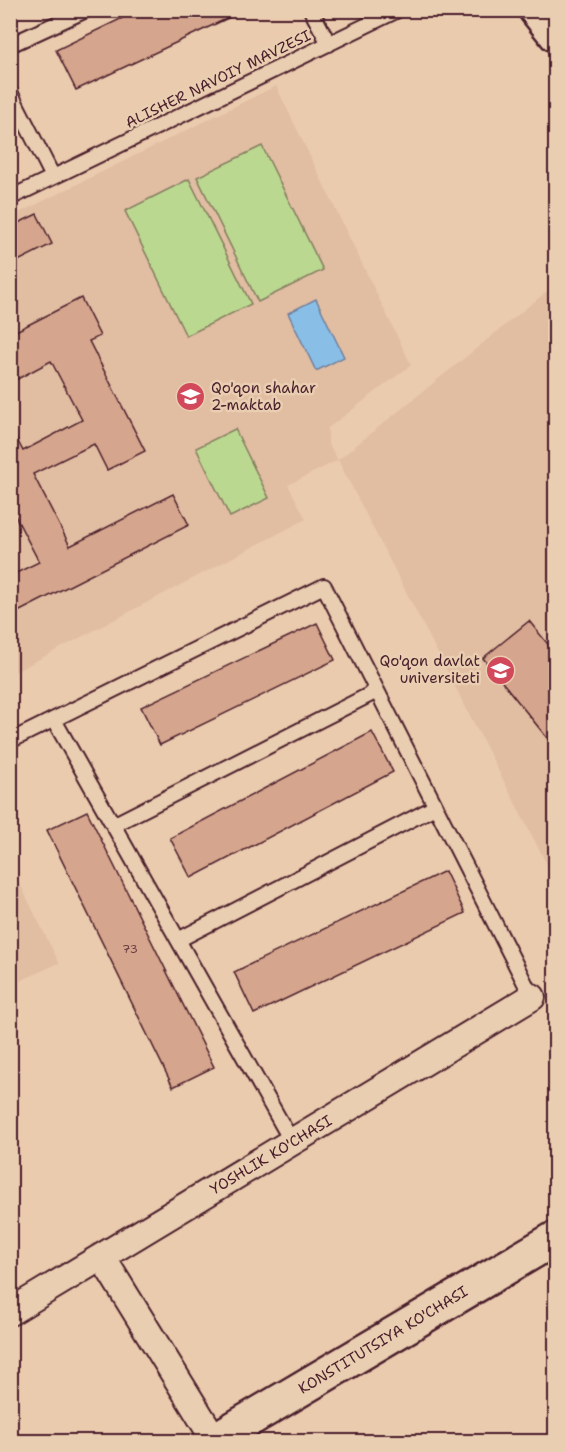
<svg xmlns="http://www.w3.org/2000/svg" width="566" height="1452" viewBox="0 0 566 1452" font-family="'Shantell Sans',sans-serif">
  <rect width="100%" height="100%" fill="#eacbae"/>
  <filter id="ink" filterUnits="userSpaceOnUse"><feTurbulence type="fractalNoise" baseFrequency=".0167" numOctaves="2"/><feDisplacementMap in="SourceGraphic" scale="12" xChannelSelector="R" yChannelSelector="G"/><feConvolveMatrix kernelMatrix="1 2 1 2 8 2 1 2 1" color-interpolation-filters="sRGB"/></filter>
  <g filter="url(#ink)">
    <!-- built -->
    <path fill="#e1bda2" d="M276 86 411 365 328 428V444L338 460 555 285V880L338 460 288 485 306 519 11 674V217Z
      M11 866 59 963 11 985 10 984Z"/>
    <!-- green -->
    <path fill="#bbd890" stroke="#827c5e" stroke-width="1.5" d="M262 146 323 270 258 302 197 177Z
      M189 179 251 304 186 336 125 211Z
      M235 429 269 498 230 517 196 448Z"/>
    <!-- water -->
    <path fill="#89bfe7" stroke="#707f9c" stroke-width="1.5" d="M316 299 344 357 316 371 288 313Z"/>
    <!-- building -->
    <path fill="#d5a58d" stroke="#4a1f2b" stroke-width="1.5" d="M139 10H245L76 90 56 50Z
      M37 214 52 244 10 265V227Z
      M81 298 100 336 89 341 145 451 107 470 94 444 33 474 70 546 173 494 189 525 10 616V576L39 562 10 506V426L23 451 82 420 51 361 10 383V334Z
      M529 621 556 654V749L483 658Z
      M317 623 335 660 160 745 141 707Z
      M372 732 393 772 191 878 170 838Z
      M87 811 214 1067 173 1087 47 830Z
      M445 871 465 913 254 1014 234 972Z"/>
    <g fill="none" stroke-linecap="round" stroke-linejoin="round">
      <defs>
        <path id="lane" d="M311 10 329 44
          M10 45 86 10
          M10 92 53 177
          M10 198 398 10
          M54 720 292 1142
          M10 741 324 586 532 997
          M113 825 377 691
          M178 940 435 807"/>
        <path id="street" d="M102 1257 216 1442
          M10 1312 532 997"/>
        <path id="secondary" d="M211 1442 556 1238"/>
        <path id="highway" d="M536 10 556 35"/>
      </defs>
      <!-- lane casing -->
      <use href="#lane" stroke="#4a1f2b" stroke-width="18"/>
      <!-- street casing -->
      <use href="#street" stroke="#4a1f2b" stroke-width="30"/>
      <!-- secondary casing -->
      <use href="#secondary" stroke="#4a1f2b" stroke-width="38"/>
      <!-- highway casing -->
      <use href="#highway" stroke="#4a1f2b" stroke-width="38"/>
      <!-- lane -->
      <use href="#lane" stroke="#e9ceb1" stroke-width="14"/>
      <!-- street -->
      <use href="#street" stroke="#e9ceb1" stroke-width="26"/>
      <!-- secondary -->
      <use href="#secondary" stroke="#e9ceb1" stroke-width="33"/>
      <!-- highway -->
      <use href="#highway" stroke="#e9ceb1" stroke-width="33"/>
    </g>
  </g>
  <!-- icons -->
  <defs>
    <symbol id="school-disc" viewBox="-11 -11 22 22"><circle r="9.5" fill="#d1495b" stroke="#e9ceb1"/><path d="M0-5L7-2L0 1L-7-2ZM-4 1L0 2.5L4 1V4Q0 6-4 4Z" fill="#fff"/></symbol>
    <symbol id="university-disc" viewBox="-11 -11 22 22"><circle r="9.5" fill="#d1495b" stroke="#e9ceb1"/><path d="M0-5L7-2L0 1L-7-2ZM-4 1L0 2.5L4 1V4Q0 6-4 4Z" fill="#fff"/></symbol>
  </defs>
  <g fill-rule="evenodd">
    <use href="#school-disc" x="174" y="380" width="33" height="33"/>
    <use href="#university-disc" x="484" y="654" width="33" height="33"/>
  </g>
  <g text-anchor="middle" stroke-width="5" stroke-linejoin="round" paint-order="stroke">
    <!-- number labels -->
    <g font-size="12" fill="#6d4044">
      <text x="130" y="953">73</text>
    </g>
    <!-- street labels -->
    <g font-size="15" fill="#4a1f2b" stroke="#e9ceb1">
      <text transform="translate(218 79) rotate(-26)" y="5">ALISHER NAVOIY MAVZESI</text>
      <text transform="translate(271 1155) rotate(-31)" y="5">YOSHLIK KO'CHASI</text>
      <text transform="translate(383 1340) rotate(-31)" y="5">KONSTITUTSIYA KO'CHASI</text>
    </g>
    <!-- poi labels -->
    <g font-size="15" fill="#4a1f2b" stroke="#e9ceb1" text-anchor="start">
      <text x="211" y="393">Qo'qon shahar<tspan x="211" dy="17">2-maktab</tspan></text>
      <text x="480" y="666" text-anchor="end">Qo'qon davlat<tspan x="480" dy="17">universiteti</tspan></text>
    </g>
  </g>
  <!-- margin -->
  <rect width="566" height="1452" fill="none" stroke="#e9ceb1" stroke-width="36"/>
  <rect x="18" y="18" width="530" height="1416" fill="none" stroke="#4a1f2b" stroke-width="2" filter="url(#ink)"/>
</svg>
